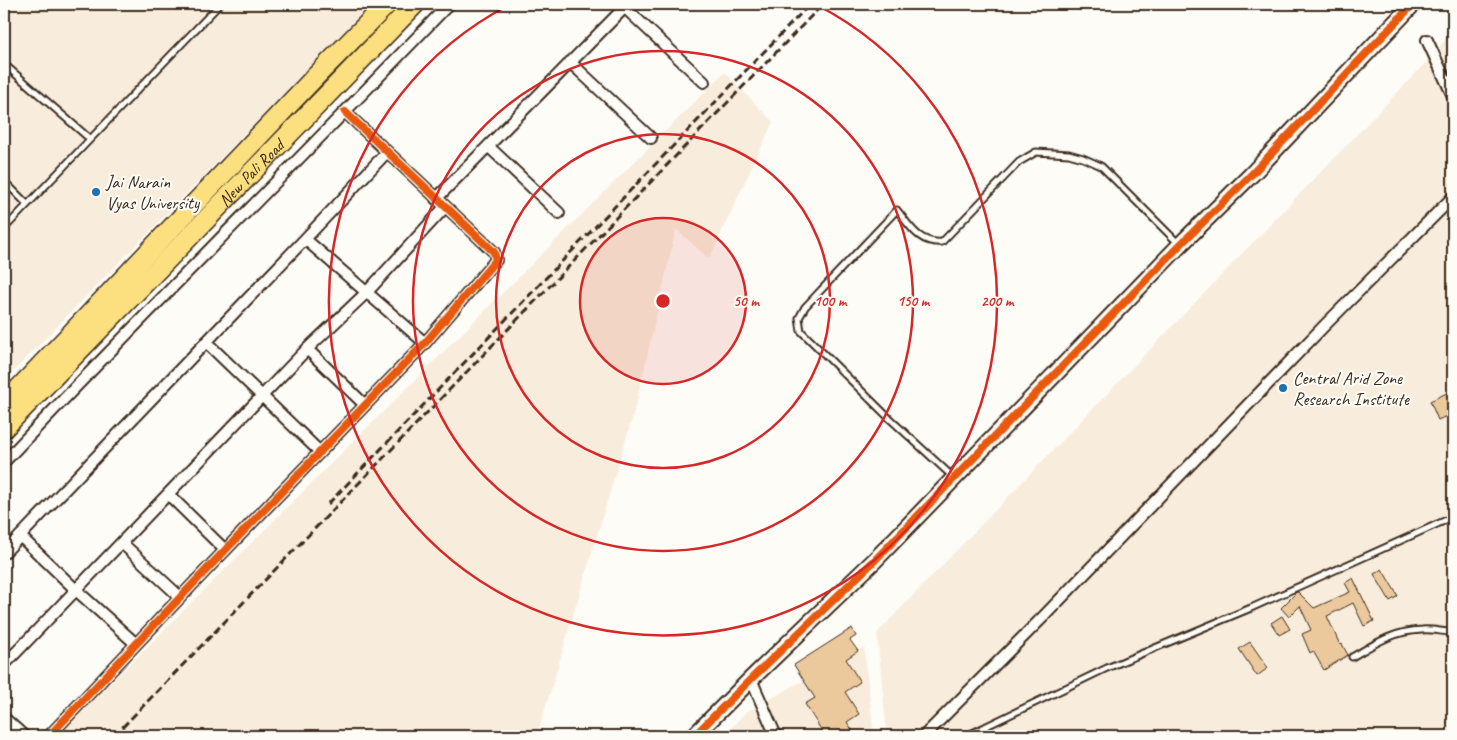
<svg xmlns="http://www.w3.org/2000/svg" width="1457" height="740" viewBox="0 0 1457 740" font-family="Caveat,sans-serif">
  <rect width="100%" height="100%" fill="#fdfcf7"/>
  <filter id="ink" filterUnits="userSpaceOnUse"><feTurbulence type="fractalNoise" baseFrequency=".02" numOctaves="2"/><feDisplacementMap in="SourceGraphic" scale="10" xChannelSelector="R" yChannelSelector="G"/><feConvolveMatrix kernelMatrix="1 2 1 2 8 2 1 2 1" color-interpolation-filters="sRGB"/></filter>
  <g filter="url(#ink)">
    <!-- built -->
    <path fill="#f8eddc" d="M4 4H371L4 381Z
      M1453 31V736H887L877 633 1418 71Z
      M725 72 773 122 709 259 676 229 636 405 537 736H57Z
      M864 647 874 736H723L746 712Z"/>
    <!-- building -->
    <path fill="#ecc99d" stroke="#3b2a1e" d="M1453 390V413L1438 420 1430 401Z
      M1382 569 1398 596 1390 601 1374 574Z
      M1353 578 1374 621 1364 626 1353 603 1327 616 1340 645 1342 644 1348 655 1324 670 1313 651 1310 653 1302 634 1311 630 1300 606 1289 617 1281 608 1295 594 1294 593 1298 592 1314 608 1350 592 1345 583Z
      M1282 616 1290 629 1279 635 1271 623Z
      M852 628 856 636 850 640 858 651 846 659 860 682 845 692 859 714 847 722 856 736H825L805 704 815 698 794 665Z
      M1250 642 1268 668 1257 676 1239 649Z"/>
    <g fill="none" stroke-linecap="round" stroke-linejoin="round">
      <defs>
        <path id="lane" d="M4 64 90 139
          M4 181 27 204
          M4 229 220 4
          M953 477 890 419 801 331 799 318 805 307 897 210C910 226 919 244 942 242L1019 162 1036 152 1069 154 1083 158 1101 166 1178 243
          M1352 657C1376 643 1394 631 1422 630 1432 629 1443 632 1453 632
          M966 736 1107 668 1251 608 1453 517"/>
        <path id="street" d="M621 4 704 82
          M1427 40 1453 96
          M570 62 651 138
          M488 146 559 213
          M436 199 624 8
          M305 239 425 343
          M206 342 320 452
          M307 349 365 405
          M4 462C150 307 302 158 449 4
          M168 494 225 550
          M20 536 76 590 136 644
          M122 543 180 597
          M4 553 305 239 387 152
          M4 665 307 349 367 292 445 207
          M751 679 776 736
          M4 718 24 736
          M49 736 210 566 425 343 496 260 494 252 345 112
          M924 736 1045 615 1324 326 1453 197"/>
        <path id="secondary" d="M694 736 751 679 875 560 1180 245 1252 174 1413 4"/>
        <g id="highway">
          <path d="M4 404 316 76 387 4"/>
          <path id="s1" d="M4 428 415 4"/>
        </g>
      </defs>
      <!-- lane casing -->
      <use href="#lane" stroke="#3b2a1e" stroke-width="9"/>
      <!-- street casing -->
      <use href="#street" stroke="#3b2a1e" stroke-width="14"/>
      <!-- secondary casing -->
      <use href="#secondary" stroke="#3b2a1e" stroke-width="19"/>
      <!-- highway casing -->
      <use href="#highway" stroke="#3b2a1e" stroke-width="22"/>
      <!-- lane -->
      <use href="#lane" stroke="#fdfcf7" stroke-width="5"/>
      <!-- street -->
      <use href="#street" stroke="#fdfcf7" stroke-width="10"/>
      <!-- secondary -->
      <use href="#secondary" stroke="#fdfcf7" stroke-width="15"/>
      <!-- highway -->
      <use href="#highway" stroke="#fce080" stroke-width="19"/>
      <!-- rail -->
      <path stroke="#3b2a1e" stroke-width="3" stroke-dasharray="8 4" stroke-linecap="butt" d="M328 504 810 4
        M114 736 823 4"/>
      <defs>
        <path id="cycleway" d="M49 736 210 566 425 343 496 260 494 252 345 112
          M694 736 751 679 875 560 1180 245 1252 174 1413 4"/>
      </defs>
      <!-- cycleway casing -->
      <use href="#cycleway" stroke="#fdfcf7" stroke-width="11"/>
      <!-- cycleway -->
      <use href="#cycleway" stroke="#e8590c" stroke-width="8"/>
    </g>
  </g>
  <!-- distance rings -->
  <circle cx="663" cy="301" r="83" fill="#d62828" fill-opacity=".12"/>
  <g fill="none" stroke="#d62828" stroke-width="2.5">
    <circle cx="663" cy="301" r="83"/>
    <circle cx="663" cy="301" r="167"/>
    <circle cx="663" cy="301" r="250"/>
    <path d="M817 5A334 334 0 1 1 509 5"/>
  </g>
  <!-- markers -->
  <g fill="#1f6fb2" stroke="#fdfcf7" stroke-width="2">
    <circle cx="96" cy="192" r="5"/>
    <circle cx="1283" cy="388" r="5"/>
  </g>
  <g text-anchor="middle" stroke-width="4" stroke-linejoin="round" paint-order="stroke">
    <!-- street labels -->
    <g font-size="18" fill="#3b2a1e" stroke="#fdfcf7">
      <text dy="6" stroke="none"><textPath href="#s1" startOffset="355">New Pali Road</textPath></text>
    </g>
    <!-- poi labels -->
    <g font-size="18" fill="#3b2a1e" stroke="#fdfcf7" text-anchor="start">
      <text x="106" y="188">Jai Narain<tspan x="106" dy="21">Vyas University</tspan></text>
      <text x="1293" y="384">Central Arid Zone<tspan x="1293" dy="21">Research Institute</tspan></text>
    </g>
  </g>
  <circle cx="663" cy="301" r="8" fill="#d62828" stroke="#fdfcf7" stroke-width="2.5"/>
  <g font-size="15" text-anchor="middle" font-weight="bold" fill="#d62828" stroke="#fdfcf7" stroke-width="4" stroke-linejoin="round" paint-order="stroke">
    <text x="746" y="306">50 m</text>
    <text x="830" y="306">100 m</text>
    <text x="913" y="306">150 m</text>
    <text x="997" y="306">200 m</text>
  </g>
  <!-- margin -->
  <rect width="1457" height="740" fill="none" stroke="#fdfcf7" stroke-width="20"/>
  <rect x="10" y="10" width="1437" height="720" fill="none" stroke="#3b2a1e" stroke-width="2" filter="url(#ink)"/>
</svg>
